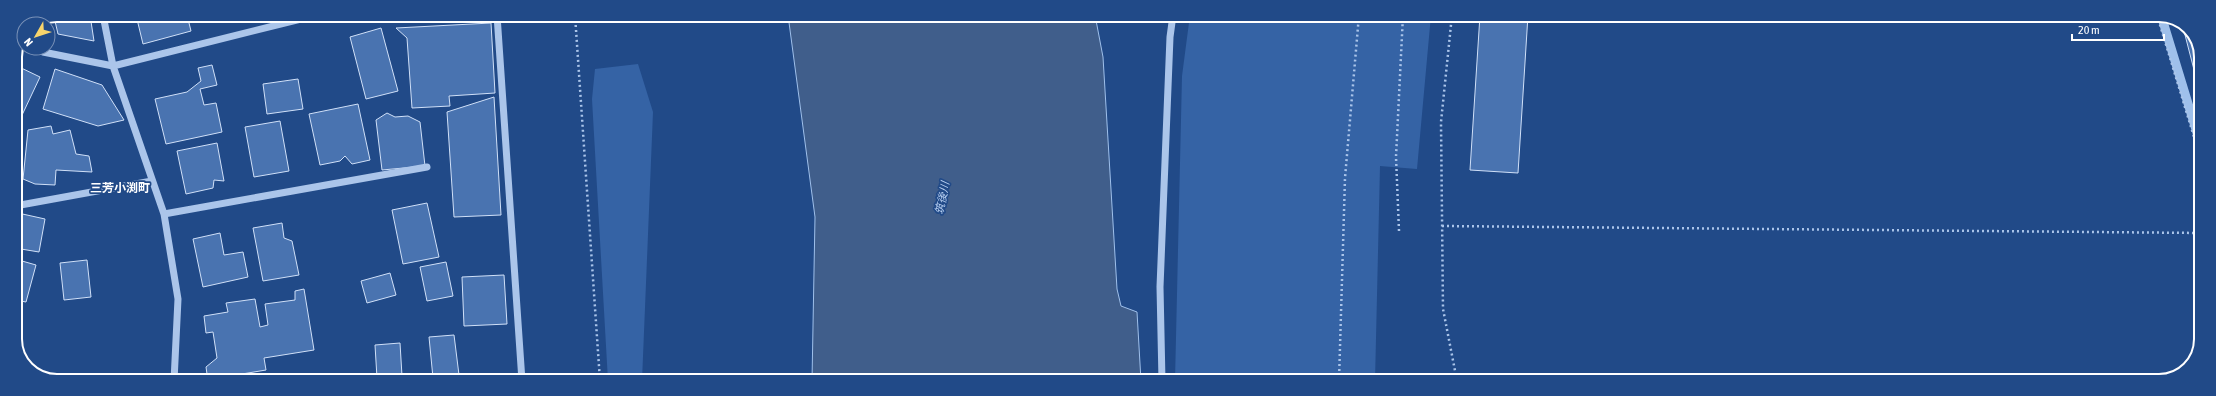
<svg xmlns="http://www.w3.org/2000/svg" width="2216" height="396" viewBox="0 0 2216 396" font-family="'Asap Condensed','Noto Sans JP',sans-serif">
  <rect width="100%" height="100%" fill="#214a88"/>
  <!-- green -->
  <path fill="#3563a5" d="M1190 15H1431L1417 169 1380 166 1375 381H1175L1182 76Z
    M638 64 653 112 642 381H608L592 99 595 69Z"/>
  <!-- water -->
  <path fill="#405e8b" stroke="#9fc0eb" d="M788 15H1095L1103 57 1117 289 1121 306 1137 312 1141 381H812L815 217Z"/>
  <g fill="none" stroke-linecap="round" stroke-linejoin="round">
    <!-- stream -->
    <path stroke="#9fc0eb" stroke-width="9" d="M2161 15 2201 146"/>
  </g>
  <!-- building -->
  <path fill="#4973b0" stroke="#d0e0f8" d="M90 15 94 41 58 34 55 21Z
    M136 15H187L191 31 143 44Z
    M1480 15H1528L1518 173 1470 170Z
    M491 23 495 93 449 96 450 106 412 108 407 38 396 28Z
    M381 28 398 91 366 99 350 37Z
    M2190 30 2201 52V97L2184 31Z
    M15 65 40 77 15 130Z
    M212 65 217 85 200 89 204 105 216 103 222 132 166 144 155 99 187 92 201 81 198 68Z
    M55 69 102 85 124 120 98 126 43 109Z
    M298 79 303 109 267 114 263 84Z
    M494 97 501 215 454 217 447 112Z
    M358 104 370 160 352 164 345 156 340 161 320 165 309 114Z
    M387 113 395 117 408 116 420 122 425 166 382 170 376 120Z
    M280 121 289 171 254 177 245 127Z
    M51 126 53 134 70 130 76 154 89 156 92 172 56 170 55 185 35 184 23 179 28 130Z
    M217 143 224 181 214 180 213 188 186 194 177 151Z
    M427 203 439 257 403 264 392 210Z
    M18 213 45 219 39 252 15 248Z
    M282 223 284 238 292 241 299 275 263 281 253 228Z
    M220 233 224 255 243 252 248 277 203 287 193 239Z
    M15 259 36 265 26 302 15 300Z
    M87 260 91 297 64 300 60 263Z
    M446 262 453 296 427 301 420 267Z
    M390 273 396 295 367 303 361 281Z
    M504 275 507 324 464 326 462 277Z
    M304 289 314 350 264 358 266 370 230 376V381H208L206 367 217 358 213 332 206 333 204 316 228 312 226 303 255 299 260 327 268 325 265 304 295 300V291Z
    M454 335 459 375 433 378 429 337Z
    M400 343 402 376 377 378 375 345Z"/>
  <g fill="none" stroke-linecap="round" stroke-linejoin="round">
    <!-- path -->
    <path stroke="#abc5ea" stroke-width="2.5" stroke-dasharray="2 3" stroke-linecap="butt" d="M575 15 600 381
      M1452 15 1441 122 1443 309 1457 381
      M2157 15 2201 160
      M1442 226 2201 233
      M1399 231 1396 157 1403 15
      M1339 381 1345 178 1359 15"/>
    <!-- minor -->
    <path stroke="#abc5ea" stroke-width="7" d="M103 15 113 66 164 214 178 299 174 381
      M497 15 522 381
      M21 44 24 45
      M32 48 43 52 113 66 317 15
      M15 206 152 181
      M164 214 427 167
      M504 381 522 379
      M1162 381 1160 287 1170 37 1173 15"/>
  </g>
  <g text-anchor="middle" stroke-width="3.5" stroke-linejoin="round" paint-order="stroke">
    <!-- water labels -->
    <g font-size="11" font-style="italic" fill="#b7cff1" stroke="#214a88">
      <text transform="translate(942 198) rotate(-79)" y="4">筑後川</text>
    </g>
    <!-- quarter labels -->
    <g font-size="12" font-weight="bold" fill="#fff" stroke="#214a88">
      <text x="120" y="192">三芳小渕町</text>
    </g>
  </g>
  <!-- crop -->
  <path d="M0 0H2216V396H0ZM57 22H2159A35 35 0 0 1 2194 57V339A35 35 0 0 1 2159 374H57A35 35 0 0 1 22 339V57A35 35 0 0 1 57 22Z" fill="#214a88" fill-rule="evenodd"/>
  <path fill="none" stroke="#fff" stroke-width="2" d="M57 22H2159A35 35 0 0 1 2194 57V339A35 35 0 0 1 2159 374H57A35 35 0 0 1 22 339V57A35 35 0 0 1 57 22Z"/>
  <!-- north arrow -->
  <g transform="translate(36 36) rotate(231)"><circle r="19" fill="#214a88" stroke="#7a92b8"/>
  <path d="M0-3L7 15L0 10L-7 15Z" fill="#f7d46c"/>
  <text y="-6" font-size="11" font-weight="bold" text-anchor="middle" fill="#ffffff">N</text>
  </g>
  <!-- scale -->
  <path d="M2072 34v6h92v-6" fill="none" stroke="#ffffff" stroke-width="2"/>
  <text x="2078" y="34" font-size="12" fill="#ffffff" stroke="#214a88" stroke-width="3" paint-order="stroke">20 m</text>
</svg>
